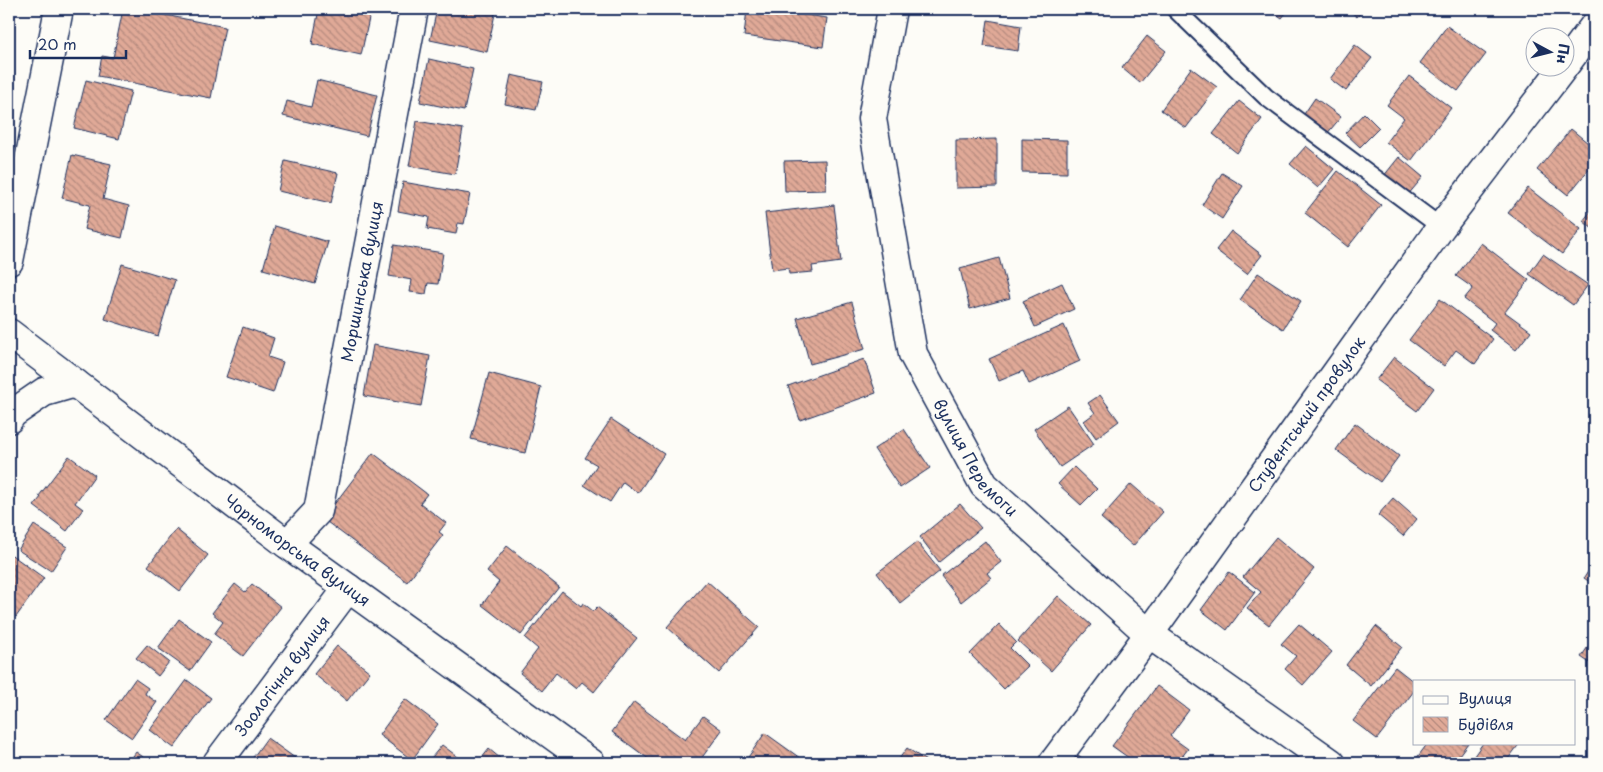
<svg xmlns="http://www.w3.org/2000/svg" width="1603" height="772" viewBox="0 0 1603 772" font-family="'Playpen Sans',sans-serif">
  <defs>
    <pattern id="building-back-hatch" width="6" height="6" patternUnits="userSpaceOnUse" patternTransform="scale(1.25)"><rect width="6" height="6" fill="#e0a997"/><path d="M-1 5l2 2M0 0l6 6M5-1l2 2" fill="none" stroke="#b58a7e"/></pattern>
  </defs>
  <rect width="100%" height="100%" fill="#fdfcf7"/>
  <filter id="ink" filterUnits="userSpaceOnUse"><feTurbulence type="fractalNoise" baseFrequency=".02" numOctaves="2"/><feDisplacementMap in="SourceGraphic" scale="10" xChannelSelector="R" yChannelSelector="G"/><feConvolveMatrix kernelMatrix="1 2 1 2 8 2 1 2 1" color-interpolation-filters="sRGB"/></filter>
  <g filter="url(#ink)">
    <!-- building -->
    <path fill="url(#building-back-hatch)" stroke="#1b2f5e" d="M123 9H135L225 27 211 98 98 76 102 56 113 58Z
      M319 9H345L370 14 361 55 312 44Z
      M437 9H496L487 52 430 40Z
      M747 9H765L827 18 823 47 744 36Z
      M1269 9H1289L1282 18Z
      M1339 9H1364L1357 17 1349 10 1346 14Z
      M988 20 1021 26 1018 51 984 46Z
      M1447 26 1486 54 1458 91 1420 63Z
      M1147 36 1166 51 1140 83 1122 68Z
      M1355 45 1372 58 1346 91 1330 79Z
      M429 59 473 69 464 111 420 102Z
      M1191 68 1217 87 1186 128 1161 110Z
      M511 75 543 82 536 110 505 104Z
      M1409 76 1451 108 1411 161 1386 142 1404 118 1387 105Z
      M86 80 131 91 119 139 74 128Z
      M317 80 377 95 367 136 283 116 287 101 311 107Z
      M1315 98 1341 117 1326 135 1302 117Z
      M1239 101 1262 119 1237 153 1213 134Z
      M1364 113 1379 128 1360 147 1345 133Z
      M417 121 463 129 455 174 409 166Z
      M1571 129 1594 148V163L1568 195 1537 170Z
      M997 139V187L956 188V140Z
      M1022 139 1067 140V173L1022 172Z
      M1306 146 1334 169 1318 188 1290 164Z
      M72 155 111 164 103 199 129 206 122 238 84 229 90 205 62 198Z
      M1399 157 1423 177 1407 196 1383 177Z
      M825 160 826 190 785 191 784 161Z
      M285 161 338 173 331 203 278 191Z
      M1338 171 1381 205 1348 247 1305 213Z
      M1222 173 1243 186 1222 219 1202 205Z
      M403 182 470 194 464 224 458 223 456 234 427 229 429 217 398 211Z
      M1528 188 1581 229 1562 254 1508 213Z
      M834 205 841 262 812 266 813 272 789 274 788 268 772 270 765 213Z
      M1594 207V230L1583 221Z
      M275 226 328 242 315 284 263 269Z
      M1231 231 1262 255 1247 274 1216 250Z
      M1481 243 1529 280 1505 312 1531 331 1516 350 1490 330 1495 323 1464 299 1473 288 1456 276Z
      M394 245 443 253 438 284 428 283 426 294 410 292 412 280 389 276Z
      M1543 254 1588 285 1573 305 1529 274Z
      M999 258 1010 298 970 309 960 269Z
      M122 264 175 280 158 336 105 319Z
      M1258 273 1301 301 1283 329 1240 300Z
      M1062 283 1074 309 1035 327 1023 301Z
      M1440 299 1493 339 1475 364 1456 350 1444 366 1409 340Z
      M852 302 865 349 810 364 797 318Z
      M1064 325 1080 361 1029 384 1023 371 999 381 989 359Z
      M243 327 274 338 268 357 283 362 273 393 226 377Z
      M373 345 430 356 421 406 364 396Z
      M1394 357 1434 388 1417 411 1376 380Z
      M864 359 876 393 800 420 788 386Z
      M489 373 541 387 525 453 471 439Z
      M1100 395 1119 421 1096 438 1084 421 1095 413 1088 403Z
      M1068 406 1094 444 1060 467 1034 429Z
      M611 419 664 454 638 493 623 482 610 502 584 485 597 465 585 458Z
      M1355 423 1399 456 1380 482 1336 450Z
      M904 429 930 468 900 488 874 449Z
      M373 453 427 494 420 503 446 523 439 532 443 535 407 582 323 519Z
      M69 456 95 475 75 503 83 509 67 531 34 506 41 497 39 496Z
      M1074 467 1097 489 1081 505 1058 484Z
      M1131 484 1163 512 1133 546 1101 518Z
      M1393 498 1417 519 1403 536 1378 515Z
      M960 504 981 528 939 562 920 537Z
      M34 525 67 547 51 571 18 550Z
      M176 529 208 555 180 591 148 566Z
      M1276 537 1314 569 1269 625 1247 608 1261 592 1243 577Z
      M985 541 1001 562 987 573 991 578 961 602 941 576Z
      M917 542 940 571 900 603 877 573Z
      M507 546 559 587 521 635 482 605 499 582 487 572Z
      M9 553 44 578 16 617 9 612Z
      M1594 562V585L1584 578Z
      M1229 572 1255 592 1227 630 1201 610Z
      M707 581 759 627 719 673 667 627Z
      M235 584 245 592 252 584 281 607 243 656 214 634 223 622 212 613Z
      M562 591 581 606 583 603 593 611 597 607 637 638 594 692 582 682 576 689 556 673 542 691 520 673 538 649 525 638Z
      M1058 596 1091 625 1051 671 1018 641Z
      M179 619 211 642 190 671 158 648Z
      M999 624 1016 642 1010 648 1028 666 1004 689 970 654Z
      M1299 624 1332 652 1303 685 1285 669 1296 656 1281 644Z
      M1376 626 1402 647 1371 686 1346 665Z
      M1594 638V666L1581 657Z
      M147 645 169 662 158 676 136 658Z
      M337 646 370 672 347 701 314 674Z
      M1395 667 1414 682V691L1377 739 1353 721Z
      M135 679 148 688 145 694 157 702 132 738 106 720Z
      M187 680 211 698 174 748 150 730Z
      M1157 686 1189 710 1170 736 1188 749 1177 763H1136L1112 746Z
      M405 699 438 724 412 760 379 735Z
      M634 702 685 740 703 716 722 730 698 763H654L612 732Z
      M765 733 807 763H744Z
      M267 738 302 763H249Z
      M1428 743H1468L1453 763H1413Z
      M1483 743H1520L1505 763H1469Z
      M442 745 466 763H427Z
      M907 748 929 763H896Z
      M489 749 506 763H478Z
      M136 752 152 763H128Z
      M1078 755 1089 763H1073Z"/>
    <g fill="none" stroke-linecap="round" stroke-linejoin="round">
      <defs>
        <path id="service" d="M1175 9 1266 97 1441 227"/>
        <g id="minor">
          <path id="s1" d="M892 9 872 119 913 354 984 485 1149 634 1331 763"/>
          <path d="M1566 64 1594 26"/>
          <path d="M9 261 59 9"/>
          <path id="s2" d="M9 333 287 544 591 763"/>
          <path d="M9 419 12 414 44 392 75 383"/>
          <path id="s3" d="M287 544 318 511 414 9"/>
          <path id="s4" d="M217 763 348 588"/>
          <path id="s5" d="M1053 763 1149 634 1441 227 1563 68"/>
        </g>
      </defs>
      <!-- service casing -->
      <use href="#service" stroke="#1b2f5e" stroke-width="20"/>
      <!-- minor casing -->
      <use href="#minor" stroke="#1b2f5e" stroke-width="31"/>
      <!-- service -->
      <use href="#service" stroke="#fdfcf7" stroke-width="16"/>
      <!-- minor -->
      <use href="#minor" stroke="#fdfcf7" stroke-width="28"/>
    </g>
  </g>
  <g text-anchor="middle" stroke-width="4" stroke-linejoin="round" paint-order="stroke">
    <!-- street labels -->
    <g font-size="16" fill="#1b2f5e" stroke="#fdfcf7">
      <text dy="6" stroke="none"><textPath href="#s3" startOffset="279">Моршинська вулиця</textPath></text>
      <text dy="6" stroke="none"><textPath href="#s5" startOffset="431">Студентський провулок</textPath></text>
      <text dy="6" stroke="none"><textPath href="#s1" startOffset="472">вулиця Перемоги</textPath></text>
      <text dy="6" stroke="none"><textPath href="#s2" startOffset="361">Чорноморська вулиця</textPath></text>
      <text dy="6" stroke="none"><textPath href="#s4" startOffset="109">Зоологічна вулиця</textPath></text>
    </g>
  </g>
  <!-- margin -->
  <rect width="1603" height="772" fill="none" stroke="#fdfcf7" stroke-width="30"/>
  <rect x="15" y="15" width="1573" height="742" fill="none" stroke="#1b2f5e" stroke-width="2" filter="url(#ink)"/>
  <!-- legend -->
  <rect x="1413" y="680" width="162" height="65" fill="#fdfcf7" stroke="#a3aaba"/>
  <rect x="1423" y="696" width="25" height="8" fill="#fdfcf7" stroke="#a3aaba"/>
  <text x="1458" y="704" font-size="15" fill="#1b2f5e">Вулиця</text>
  <rect x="1423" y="717" width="25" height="15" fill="url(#building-back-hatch)" stroke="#a3aaba"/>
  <text x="1458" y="730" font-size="15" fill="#1b2f5e">Будівля</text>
  <!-- north arrow -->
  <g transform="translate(1550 52) rotate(97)"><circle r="24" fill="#fdfcf7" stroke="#a3aaba"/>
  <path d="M0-4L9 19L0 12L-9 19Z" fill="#1b2f5e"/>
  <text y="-8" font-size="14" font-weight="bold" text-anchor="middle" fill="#1b2f5e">Пн</text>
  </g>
  <!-- scale -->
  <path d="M30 50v8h96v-8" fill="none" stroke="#1b2f5e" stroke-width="2.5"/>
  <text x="38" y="50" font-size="15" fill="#1b2f5e" stroke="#fdfcf7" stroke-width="4" paint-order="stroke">20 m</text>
</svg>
